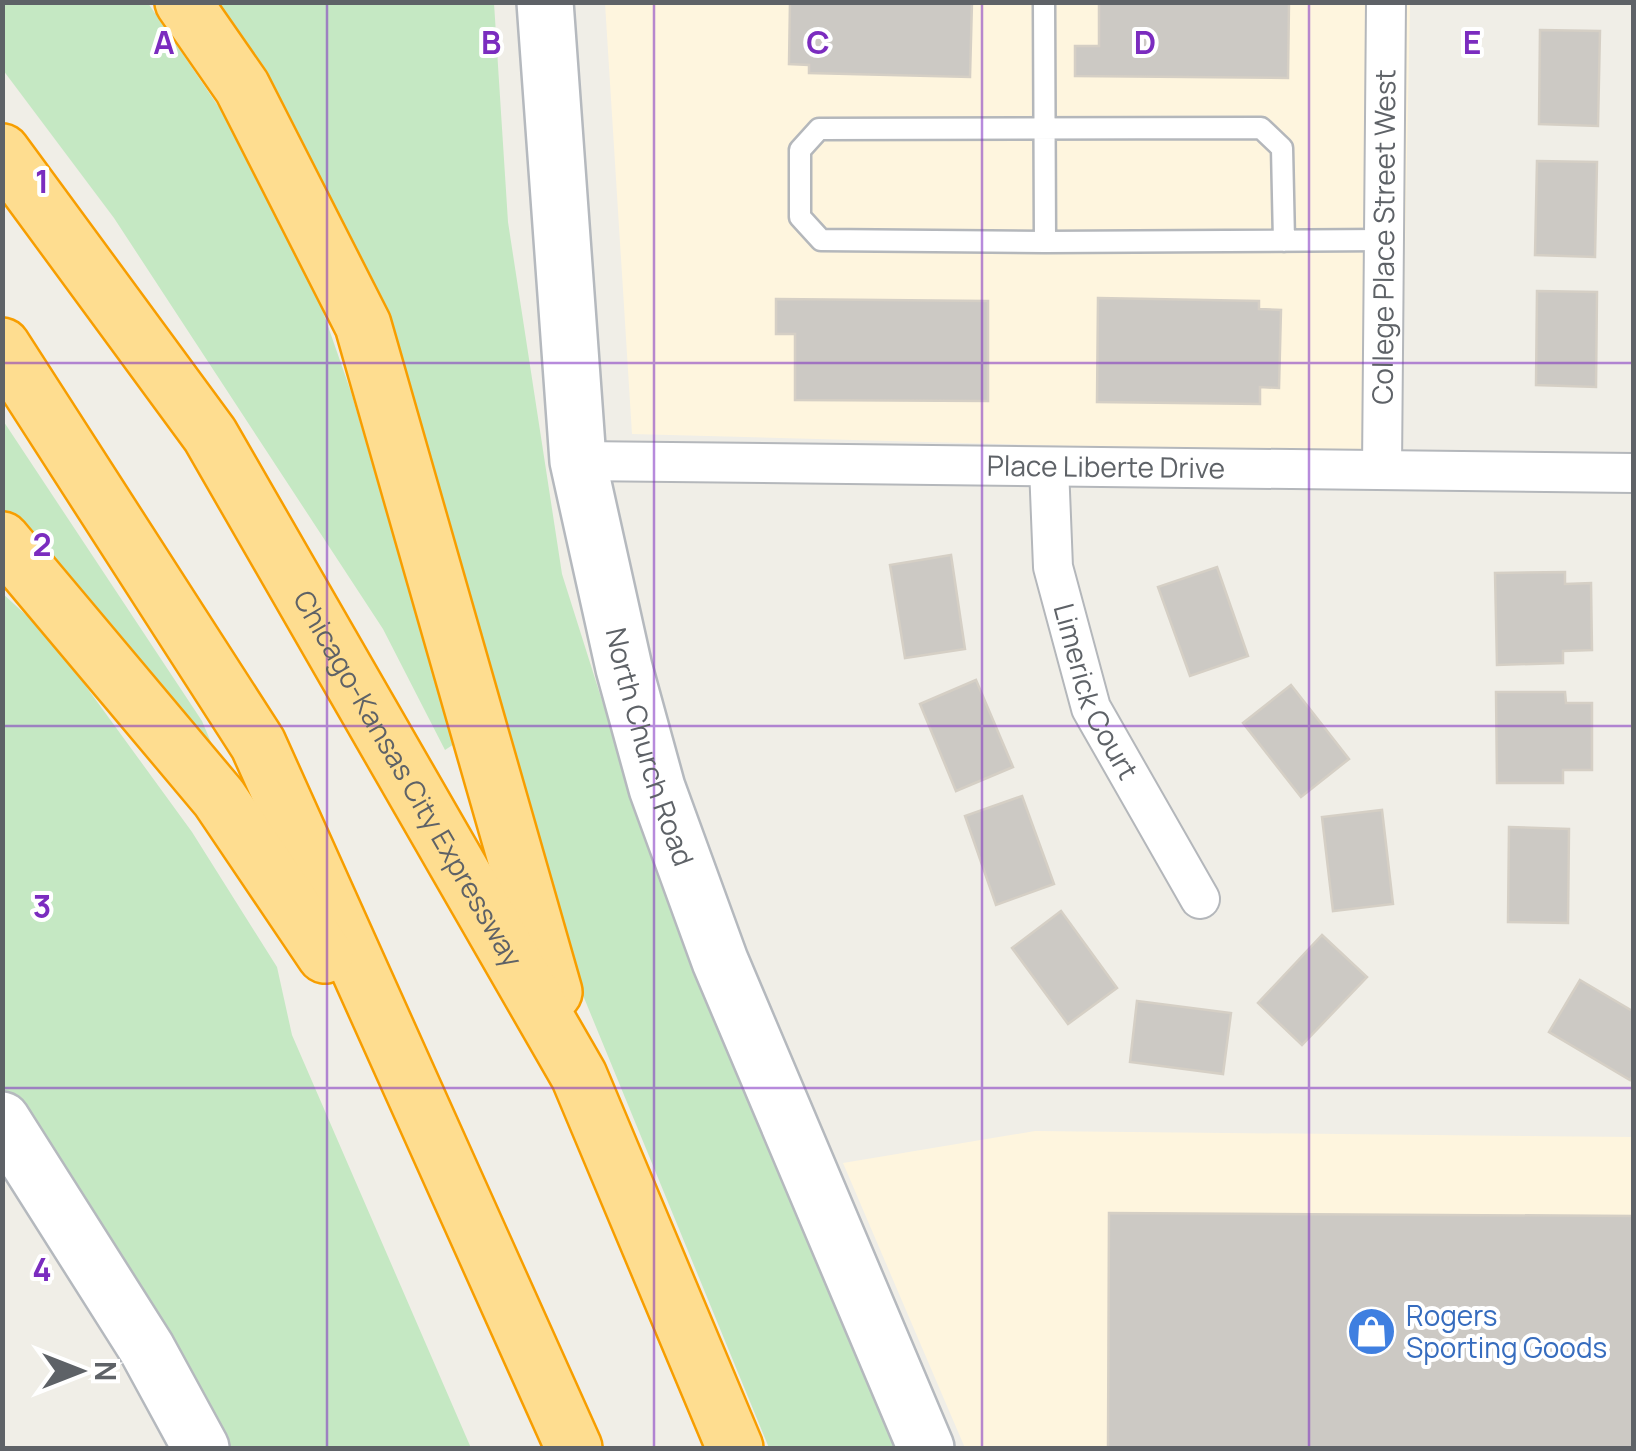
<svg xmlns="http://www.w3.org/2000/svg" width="1636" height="1451" viewBox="0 0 1636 1451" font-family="Manrope,sans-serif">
  <rect width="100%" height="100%" fill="#f0eee7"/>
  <!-- commercial -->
  <path fill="#fef5de" d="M605 3H1410L1401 455 632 434Z
    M1035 1131 1633 1137V1448H965L843 1163Z"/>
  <!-- green -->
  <path fill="#c5e8c3" d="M3 3H148L286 206 351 392 454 744 445 750 383 629 114 218 3 70Z
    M210 3H494L508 222 562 574 659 881 898 1448H769L580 988 457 597Z
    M2 419 202 721 224 773 3 515Z
    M2 593 50 637 192 832 277 967 292 1035 471 1448H232L66 1178 3 1091Z"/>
  <!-- building -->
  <path fill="#ccc9c4" stroke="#d5cfc5" stroke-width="2.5" d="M790 2H972L970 77 809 73V65L789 64Z
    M1099 2H1289L1288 78 1075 76V46H1099Z
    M1540 30 1600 31 1598 126 1539 124Z
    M1537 161 1597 162 1595 257 1535 255Z
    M1537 291 1597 292 1596 387 1536 385Z
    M1098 298 1259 301V309L1281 310 1279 388 1260 387V404L1097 402Z
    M776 299 988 301V401L795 400V334H776Z
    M951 555 965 649 905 658 890 565Z
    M1217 567 1248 656 1190 676 1158 587Z
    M1565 572V584L1591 583 1592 650 1563 651V663L1497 665 1495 573Z
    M976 680 1013 767 956 791 920 704Z
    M1291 685 1349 759 1301 797 1243 723Z
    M1496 692H1565L1566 703H1592V770H1563V783H1497Z
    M1022 796 1054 884 996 905 965 816Z
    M1382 810 1393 904 1333 911 1322 817Z
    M1509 827 1569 829 1568 923 1508 922Z
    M1061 911 1117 988 1068 1024 1012 948Z
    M1322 935 1367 977 1302 1045 1258 1003Z
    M1580 980 1634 1012V1074L1630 1080 1549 1032Z
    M1137 1001 1231 1013 1223 1074 1130 1062Z
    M1109 1213 1634 1216V1448H1108Z"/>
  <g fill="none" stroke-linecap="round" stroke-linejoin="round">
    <defs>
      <path id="lane" d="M1044 2 1045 242 1384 240
        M1045 242 821 240 800 217V150L819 129 1261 128 1282 148 1284 241"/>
      <g id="street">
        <path id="s1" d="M578 461 1634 473"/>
        <path id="s2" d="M1049 467 1053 567 1091 708 1200 899"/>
        <path id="s3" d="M1382 469 1386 2"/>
      </g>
      <g id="secondary">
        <path id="s4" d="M545 2 578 461 624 668 657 788 720 961 926 1448"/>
        <path d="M2 1120 147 1349 201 1448"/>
      </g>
      <g id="highway">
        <path d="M183 2 242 87 363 325 554 992"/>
        <path id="s5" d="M2 152 210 435 579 1076 735 1448"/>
        <path d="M2 346 258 744 574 1448"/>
        <path d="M2 540 219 798 325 955"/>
      </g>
    </defs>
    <!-- lane casing -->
    <use href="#lane" stroke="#b4b7bb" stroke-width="25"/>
    <!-- street casing -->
    <use href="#street" stroke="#b4b7bb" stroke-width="42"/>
    <!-- secondary casing -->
    <use href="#secondary" stroke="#b5b9be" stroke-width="60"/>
    <!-- highway casing -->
    <use href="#highway" stroke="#f79e00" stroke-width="60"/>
    <!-- lane -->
    <use href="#lane" stroke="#fff" stroke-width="20"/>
    <!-- street -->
    <use href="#street" stroke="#fff" stroke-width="38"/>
    <!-- secondary -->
    <use href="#secondary" stroke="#fff" stroke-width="55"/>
    <!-- highway -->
    <use href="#highway" stroke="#fedd90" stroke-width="55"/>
  </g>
  <!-- grid -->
  <path fill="none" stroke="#7b2cbf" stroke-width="2.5" stroke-opacity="0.55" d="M327 2V1448M654 2V1448M982 2V1448M1309 2V1448M2 363H1634M2 726H1634M2 1088H1634"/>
  <!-- icons -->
  <defs>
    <symbol id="shop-disc" viewBox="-11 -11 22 22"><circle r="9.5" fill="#3f7fe0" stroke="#fff"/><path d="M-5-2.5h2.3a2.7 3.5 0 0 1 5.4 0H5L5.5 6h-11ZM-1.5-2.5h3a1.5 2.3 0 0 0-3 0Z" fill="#fff"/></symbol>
  </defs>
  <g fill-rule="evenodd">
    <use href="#shop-disc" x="1344" y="1304" width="55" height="55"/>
  </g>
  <g text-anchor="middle" stroke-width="8" stroke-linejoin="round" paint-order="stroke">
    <!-- street labels -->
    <g font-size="28" fill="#5e6267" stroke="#fff">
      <text dy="10" stroke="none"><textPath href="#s3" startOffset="232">College Place Street West</textPath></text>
      <text dy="10" stroke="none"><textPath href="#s1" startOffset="528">Place Liberte Drive</textPath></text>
      <text dy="10" stroke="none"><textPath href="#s2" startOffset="232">Limerick Court</textPath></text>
      <text dy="10" stroke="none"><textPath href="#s4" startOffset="755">North Church Road</textPath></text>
      <text dy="10" stroke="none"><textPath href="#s5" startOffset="748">Chicago-Kansas City Expressway</textPath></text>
    </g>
    <!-- shop labels -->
    <g font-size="28" fill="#366cbe" stroke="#fff" text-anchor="start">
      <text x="1406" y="1326">Rogers<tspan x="1406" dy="32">Sporting Goods</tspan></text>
    </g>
  </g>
  <g font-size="32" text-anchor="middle" font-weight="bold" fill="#7b2cbf" stroke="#fff" stroke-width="8" stroke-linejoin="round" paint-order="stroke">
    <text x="164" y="54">A</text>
    <text x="491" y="54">B</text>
    <text x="818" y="54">C</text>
    <text x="1145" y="54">D</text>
    <text x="1472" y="54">E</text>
    <text x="42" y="193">1</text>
    <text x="42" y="556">2</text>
    <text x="42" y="918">3</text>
    <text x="42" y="1281">4</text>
  </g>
  <!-- border -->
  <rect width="1636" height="1451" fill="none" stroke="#5e6267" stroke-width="10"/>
  <!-- north arrow -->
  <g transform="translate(80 1371) rotate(90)" stroke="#ffffff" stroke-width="8" paint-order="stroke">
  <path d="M0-8L18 38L0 25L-18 38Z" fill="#5e6267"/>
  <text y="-15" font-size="28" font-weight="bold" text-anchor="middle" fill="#5e6267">N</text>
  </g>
</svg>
